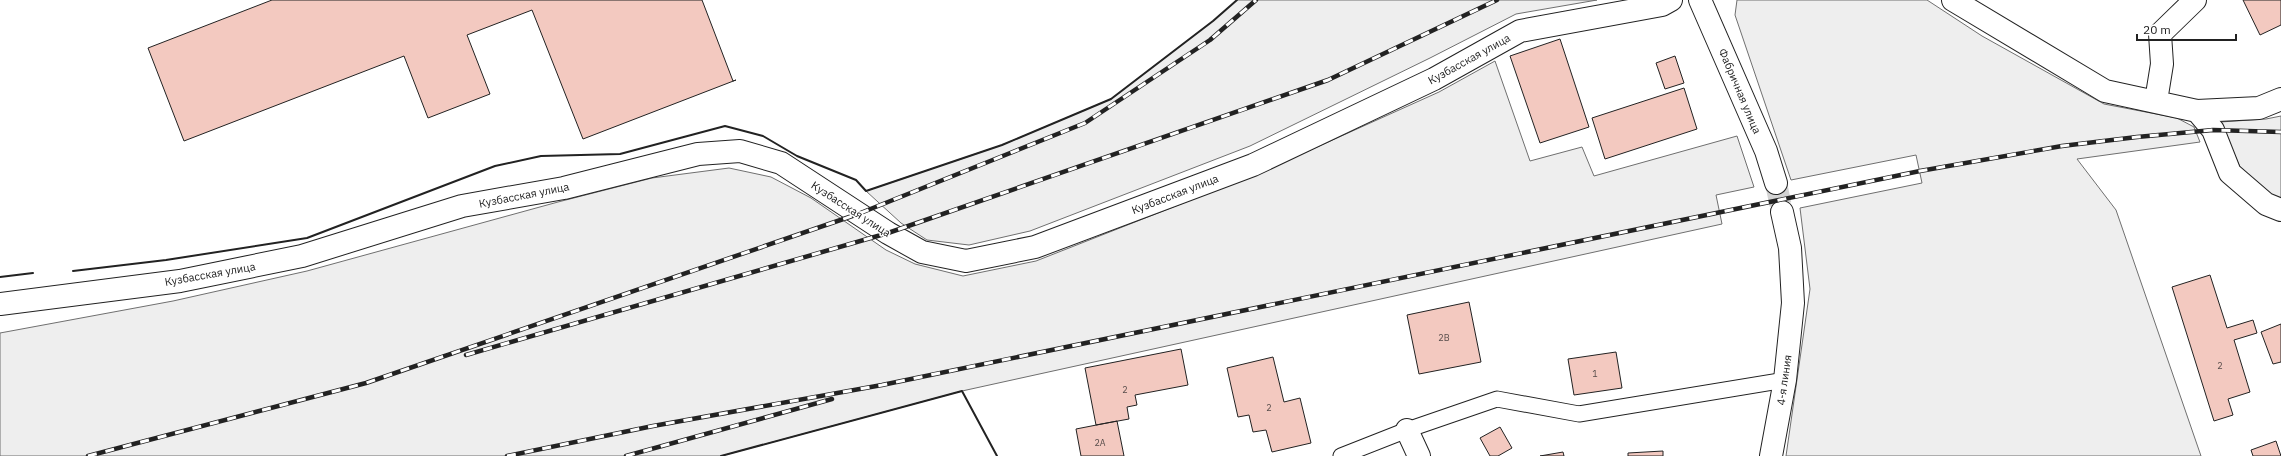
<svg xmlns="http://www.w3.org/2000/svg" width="2281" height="456" viewBox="0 0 2281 456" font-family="'IBM Plex Sans',sans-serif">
  <rect width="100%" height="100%" fill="#fff"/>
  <!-- green -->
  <path fill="#eee" stroke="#6f6f6f" d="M1237 0H1597L1516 14 1430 58 1250 146 1030 231 969 245 927 240 901 223 866 191 1002 145 1111 99 1213 21Z
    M1737 0H1927L1982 36 2104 104 2177 118 2194 127 2200 142 2077 159 2116 210 2201 456H1786L1810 289 1800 208 1922 183 1916 155 1791 180 1735 15Z
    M1495 61 1530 161 1582 147 1594 176 1737 136 1754 187 1716 195 1722 224 962 391 721 456H0V333L173 301 307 271 558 202 652 178 729 168 771 177 811 198 886 250 915 264 963 276 1036 261 1257 174 1439 92Z
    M2281 116V202L2275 200 2240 167 2220 122 2266 119Z"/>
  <!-- building -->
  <path fill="#f3c9c0" stroke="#222" d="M272 0H702L733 81 736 80 583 139 532 10 467 35 490 94 428 118 404 56 184 141 148 48Z
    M2243 0H2281V25L2260 35Z
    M1560 39 1589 127 1540 143 1510 56Z
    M1675 56 1684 83 1665 89 1656 63Z
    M1684 88 1697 129 1605 159 1592 118Z
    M2210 275 2227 328 2253 320 2257 333 2234 340 2250 392 2228 399 2233 415 2214 421 2172 287Z
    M1469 302 1481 362 1419 374 1407 315Z
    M2281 324V362L2273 364 2261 332Z
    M1181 349 1188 385 1135 395 1137 405 1127 407 1129 419 1096 425 1085 368Z
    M1616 352 1622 388 1574 395 1568 359Z
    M1273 357 1284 402 1300 398 1311 443 1272 452 1266 430 1253 432 1249 415 1238 417 1227 368Z
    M1117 421 1124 456H1081L1076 429Z
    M1500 427 1512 448 1498 456H1490L1480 438Z
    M2276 441 2281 456H2253L2251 450Z
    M1663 451V456H1628V453Z
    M1563 452 1564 456H1540Z"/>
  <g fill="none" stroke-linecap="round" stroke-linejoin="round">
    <!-- minor-tunnel -->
    <path stroke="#d3d3d3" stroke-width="22" stroke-dasharray="22 11" stroke-linecap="butt" d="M1776 183 1782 212"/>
    <defs>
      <path id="service" d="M1341 456 1407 430 1497 399 1579 414 1785 380"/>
      <path id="minor" d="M1700 0 1766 151 1776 183
        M1953 0 2105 91 2197 111 2213 130 2230 173 2266 204 2281 210
        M2156 101 2162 64 2160 34 2195 0
        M2197 111 2259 108 2281 99
        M0 304 180 281 302 256 462 206 564 188 698 154 740 151 781 163 888 233 922 252 966 261 1035 247 1253 165 1434 79 1520 31 1662 5 1671 0
        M1407 430 1419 456
        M1771 456 1785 380 1793 303 1790 248 1782 212"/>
    </defs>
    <!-- service casing -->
    <use href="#service" stroke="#222" stroke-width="17"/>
    <!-- minor casing -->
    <use href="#minor" stroke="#222" stroke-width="24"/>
    <!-- service -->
    <use href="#service" stroke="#fff" stroke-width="15"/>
    <!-- minor -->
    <use href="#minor" stroke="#fff" stroke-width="22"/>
    <defs>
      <path id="rail" d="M466 355 888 233 1328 80 1497 0
        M88 456 366 383 858 214 1085 123 1210 40 1256 0
        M507 456 653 426 882 385 1920 171 2062 146 2137 137 2213 130 2281 132
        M626 456 832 399"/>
    </defs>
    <!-- rail casing -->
    <use href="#rail" stroke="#222" stroke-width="4.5"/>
    <!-- rail -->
    <use href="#rail" stroke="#fff" stroke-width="3" stroke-dasharray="9" stroke-linecap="butt"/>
    <!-- wall -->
    <path stroke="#222" stroke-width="2" d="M73 271 166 260 307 238 495 166 541 156 620 154 725 126 763 136 797 156 856 180 866 191 1002 145 1111 99 1213 21 1237 0
      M0 277 33 273
      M721 456 962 391 997 456"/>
  </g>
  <g text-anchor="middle" stroke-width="3" stroke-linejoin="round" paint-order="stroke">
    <!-- number labels -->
    <g font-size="9" fill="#564c4a">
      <text x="1444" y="341">2В</text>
      <text x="2220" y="369">2</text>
      <text x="1595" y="377">1</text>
      <text x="1125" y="393">2</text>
      <text x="1269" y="411">2</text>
      <text x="1100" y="446">2А</text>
    </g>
    <!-- street labels -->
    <g font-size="11" fill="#222" stroke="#fff">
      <text transform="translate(1469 59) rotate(-29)" y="4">Кузбасская улица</text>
      <text transform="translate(1740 91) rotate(67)" y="4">Фабричная улица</text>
      <text transform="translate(1175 194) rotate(-21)" y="4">Кузбасская улица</text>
      <text transform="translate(524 195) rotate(-11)" y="4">Кузбасская улица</text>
      <text transform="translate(851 209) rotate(33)" y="4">Кузбасская улица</text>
      <text transform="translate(210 274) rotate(-10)" y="4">Кузбасская улица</text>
      <text transform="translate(1784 380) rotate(-82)" y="4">4-я линия</text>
    </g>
  </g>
  <!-- scale -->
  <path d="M2137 34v6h99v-6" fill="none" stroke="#222222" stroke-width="2"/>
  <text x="2143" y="34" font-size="12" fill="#222222" stroke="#ffffff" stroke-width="3" paint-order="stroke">20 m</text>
</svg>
